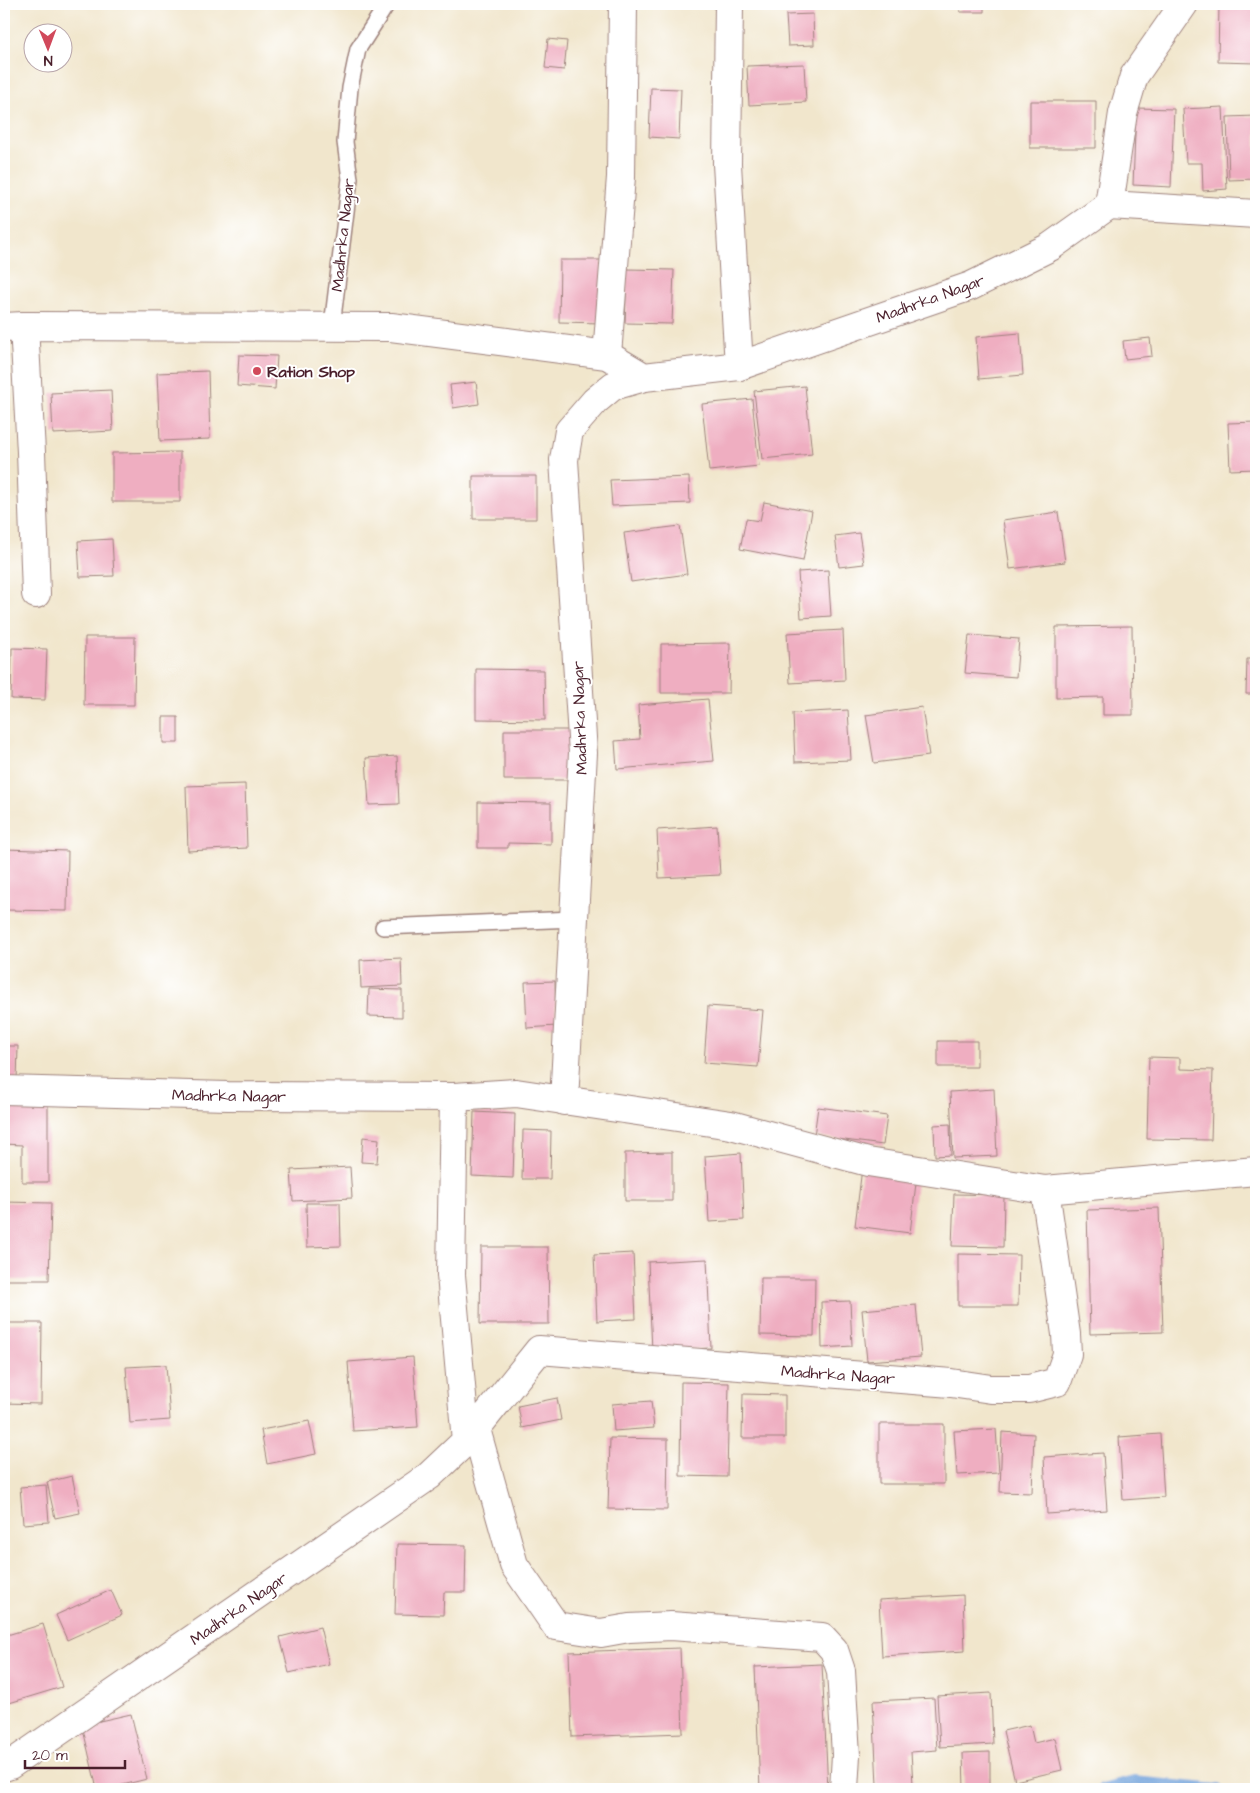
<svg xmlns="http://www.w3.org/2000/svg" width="1260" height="1793" viewBox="0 0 1260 1793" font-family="'Architects Daughter',sans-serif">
  <rect width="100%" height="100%" fill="#fff"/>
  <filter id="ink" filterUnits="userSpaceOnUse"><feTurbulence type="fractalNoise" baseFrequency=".02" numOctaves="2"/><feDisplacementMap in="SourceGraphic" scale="10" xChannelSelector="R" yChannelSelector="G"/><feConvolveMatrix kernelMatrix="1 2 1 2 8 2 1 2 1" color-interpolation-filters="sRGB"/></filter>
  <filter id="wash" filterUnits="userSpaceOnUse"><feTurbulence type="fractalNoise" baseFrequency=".0096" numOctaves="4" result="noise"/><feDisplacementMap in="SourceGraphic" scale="20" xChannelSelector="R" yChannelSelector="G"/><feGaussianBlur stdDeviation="1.12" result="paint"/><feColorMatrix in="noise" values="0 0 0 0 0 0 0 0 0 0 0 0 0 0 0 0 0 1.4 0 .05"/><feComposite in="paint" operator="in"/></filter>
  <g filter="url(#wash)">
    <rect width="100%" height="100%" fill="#f1e6cc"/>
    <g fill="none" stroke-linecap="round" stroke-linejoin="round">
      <!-- stream -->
      <path stroke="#70a1da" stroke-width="10" d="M1102 1789 1134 1781 1218 1789"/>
    </g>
    <g id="blocks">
      <!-- building -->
      <path fill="#efaec1" d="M960 4H984V12H960Z
        M1219 4H1256V63L1218 62Z
        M813 14 814 45 788 46 786 15Z
        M548 39 567 41 564 70 545 68Z
        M804 64 806 102 749 105 747 66Z
        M651 88 681 89 679 139 649 137Z
        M1030 101H1096V148H1030Z
        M1223 107 1227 189 1203 191 1202 163H1186L1183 109Z
        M1136 108 1174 109 1171 187 1133 185Z
        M1256 116V179L1229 180 1227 117Z
        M560 260H602V323L559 322Z
        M627 269 674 270 672 324 625 323Z
        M1020 333 1023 375 979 379 976 337Z
        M1150 338 1152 356 1125 359 1123 341Z
        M239 355 277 356 275 389 237 386Z
        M208 371 210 439 160 441 157 373Z
        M476 382 479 404 453 408 450 385Z
        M805 386 812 454 762 459 754 391Z
        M111 390 113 431 53 434 51 393Z
        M752 399 759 466 709 471 702 404Z
        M1256 422V469L1230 470 1228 423Z
        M180 452V502H112V453Z
        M473 476H536V519H473Z
        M689 477 690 503 612 506 610 480Z
        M764 502 812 511 803 561 740 549 746 519 760 521Z
        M1058 512 1065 562 1010 569 1003 520Z
        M680 526 687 574 631 582 624 533Z
        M859 533 864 564 839 567 835 536Z
        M112 539 114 576 80 577 78 541Z
        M828 570 831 616 801 618 798 572Z
        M1132 626 1133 715H1103V697L1056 698V627Z
        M843 630 845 680 790 683 787 633Z
        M969 635 1019 639 1016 677 965 673Z
        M85 637H135L134 705H84Z
        M730 643 729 693H661V644Z
        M12 648 47 649 45 700 11 699Z
        M1247 659H1256V694H1246Z
        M476 669 544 670 545 720 476 719Z
        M708 699 714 761 617 769 615 741 640 739 638 705Z
        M922 707 929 756 874 763 866 715Z
        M848 710 851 760 795 762 793 713Z
        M163 717H178V743H163Z
        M504 730H572V780H504Z
        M397 756 399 804 369 805 366 758Z
        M245 784 247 848 188 851 186 786Z
        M478 802 551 803V844L508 843V848H478Z
        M717 826 720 875 659 878 657 830Z
        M4 849 68 851 67 911 4 910Z
        M401 958 402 986 361 988 360 960Z
        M555 981 556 1026 527 1028 525 982Z
        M369 989 402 990V1017L368 1016Z
        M708 1006 763 1010 758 1067 704 1063Z
        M938 1041H977V1067H938Z
        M4 1046H18L17 1082 4 1081Z
        M1256 1055V1071L1252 1070Z
        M1149 1057 1180 1058V1069L1213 1070 1211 1140 1147 1139Z
        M994 1089 997 1156 953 1158 950 1092Z
        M4 1102H48V1182H22V1145L4 1144Z
        M818 1107 887 1116 883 1145 814 1136Z
        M474 1112 515 1114 513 1178 472 1176Z
        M950 1124 951 1155 935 1156 934 1125Z
        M523 1130 551 1131 550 1179H522Z
        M363 1137 379 1139 377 1163 361 1162Z
        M672 1152V1201H625V1153Z
        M741 1153 744 1220 709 1222 705 1156Z
        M350 1167 352 1198 293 1201 291 1170Z
        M862 1168 917 1175 910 1233 855 1226Z
        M954 1194 1004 1195 1003 1247 952 1246Z
        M4 1202 51 1203 49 1280H4Z
        M306 1203H340L341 1246 307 1247Z
        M1159 1208 1163 1332 1090 1334 1087 1210Z
        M481 1247H548L549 1324H480Z
        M633 1253 636 1319 597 1321 594 1255Z
        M958 1254 1019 1255 1018 1306H958Z
        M707 1259 711 1348 652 1351 648 1262Z
        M761 1278H815L814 1336 760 1335Z
        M850 1301 852 1346 822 1348 821 1302Z
        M916 1305 921 1357 867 1361 862 1310Z
        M4 1323H42L41 1404 4 1403Z
        M413 1357 418 1427 353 1431 348 1362Z
        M166 1365 170 1420 130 1423 126 1367Z
        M681 1382 729 1383 727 1477 680 1476Z
        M743 1394 785 1395V1438H742Z
        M557 1398 561 1420 522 1428 518 1406Z
        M651 1401 654 1428 614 1431 612 1404Z
        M309 1421 316 1454 267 1464 261 1430Z
        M879 1424H944V1484H879Z
        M996 1429 999 1473 957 1475 954 1431Z
        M1002 1432 1034 1434 1032 1493 1000 1492Z
        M1160 1434 1164 1497 1123 1500 1119 1437Z
        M610 1438 668 1439 667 1510 608 1509Z
        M1103 1453 1107 1510 1047 1514 1044 1457Z
        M72 1476 80 1513 55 1518 47 1482Z
        M46 1485 49 1522 23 1524 20 1487Z
        M397 1544 466 1545 465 1592H444L443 1615 395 1614Z
        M111 1590 122 1615 67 1640 56 1615Z
        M963 1595 965 1651 882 1656 879 1600Z
        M43 1624 62 1687 6 1704 4 1696V1636Z
        M320 1627 329 1664 289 1673 280 1637Z
        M680 1648 683 1733 572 1737 569 1652Z
        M822 1664 828 1789H760L755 1667Z
        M991 1693 993 1744 940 1747 937 1696Z
        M934 1698 937 1750 911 1752 913 1784 877 1785 873 1701Z
        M131 1714 147 1779 106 1789H97L82 1725Z
        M1030 1725 1034 1743 1055 1738 1062 1770 1015 1781 1003 1731Z
        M990 1752V1789H964L963 1753Z"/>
    </g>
  </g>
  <g filter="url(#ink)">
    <use href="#blocks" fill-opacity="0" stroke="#9e827c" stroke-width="1"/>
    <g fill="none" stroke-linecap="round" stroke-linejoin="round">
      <defs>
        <path id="service" d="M332 326 350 179 345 142 350 88 358 49 387 4
          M383 927 574 919"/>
        <path id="minor" d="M729 4 727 164 739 366
          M1109 205 1256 214
          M24 326 31 452 36 594
          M607 355 621 177 623 4
          M4 1090 228 1096 454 1097 516 1093 731 1125 868 1162 1045 1190 1256 1171
          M454 1097 451 1275 466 1441
          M564 1101 583 753 564 460 569 431 595 401 613 386 644 377
          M476 1429 514 1565 556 1626 601 1633 629 1628 671 1626 822 1637 834 1650 841 1671 846 1755 844 1789
          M4 1767 10 1765 429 1476 466 1441 539 1350 951 1383 991 1389H1029L1057 1382 1067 1354 1066 1334 1045 1190"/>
        <path id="tertiary" d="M4 327 24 326 391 327 607 355 644 377 739 366 971 286 1050 247 1109 205 1123 113 1134 76 1184 4"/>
      </defs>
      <!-- service casing -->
      <use href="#service" stroke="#9e827c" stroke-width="18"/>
      <!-- minor casing -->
      <use href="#minor" stroke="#9e827c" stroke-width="30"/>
      <!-- tertiary casing -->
      <use href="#tertiary" stroke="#9e827c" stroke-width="30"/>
      <!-- service -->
      <use href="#service" stroke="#fff" stroke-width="15"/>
      <!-- minor -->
      <use href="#minor" stroke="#fff" stroke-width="28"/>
      <!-- tertiary -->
      <use href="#tertiary" stroke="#fff" stroke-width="28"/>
    </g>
  </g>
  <!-- markers -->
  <circle fill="#d1495b" stroke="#fff" stroke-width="2" cx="257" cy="371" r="5"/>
  <g text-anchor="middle" stroke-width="4" stroke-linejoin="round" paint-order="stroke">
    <!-- street labels -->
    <g font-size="16" fill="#4a1f2b" stroke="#fff">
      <text transform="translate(342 235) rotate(-84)" y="6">Madhrka Nagar</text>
      <text transform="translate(930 298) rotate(-20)" y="6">Madhrka Nagar</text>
      <text transform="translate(579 718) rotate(-92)" y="6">Madhrka Nagar</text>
      <text transform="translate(229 1095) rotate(1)" y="6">Madhrka Nagar</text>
      <text transform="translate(838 1374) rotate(4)" y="6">Madhrka Nagar</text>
      <text transform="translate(238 1608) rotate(-35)" y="6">Madhrka Nagar</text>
    </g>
    <!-- poi labels -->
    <g font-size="16" font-weight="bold" fill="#4a1f2b" stroke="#fff" text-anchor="start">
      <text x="267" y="377">Ration Shop</text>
    </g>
  </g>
  <!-- margin -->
  <rect width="1260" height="1793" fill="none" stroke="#fff" stroke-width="20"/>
  <!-- north arrow -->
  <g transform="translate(48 48) rotate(179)"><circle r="24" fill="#ffffff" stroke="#b7a5aa"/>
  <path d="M0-4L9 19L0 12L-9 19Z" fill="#d1495b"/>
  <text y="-8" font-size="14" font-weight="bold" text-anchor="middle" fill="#4a1f2b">N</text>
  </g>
  <!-- scale -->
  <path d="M25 1760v8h100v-8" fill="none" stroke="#4a1f2b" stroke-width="2.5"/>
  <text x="32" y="1760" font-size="15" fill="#4a1f2b" stroke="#ffffff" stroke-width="4" paint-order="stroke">20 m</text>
</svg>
